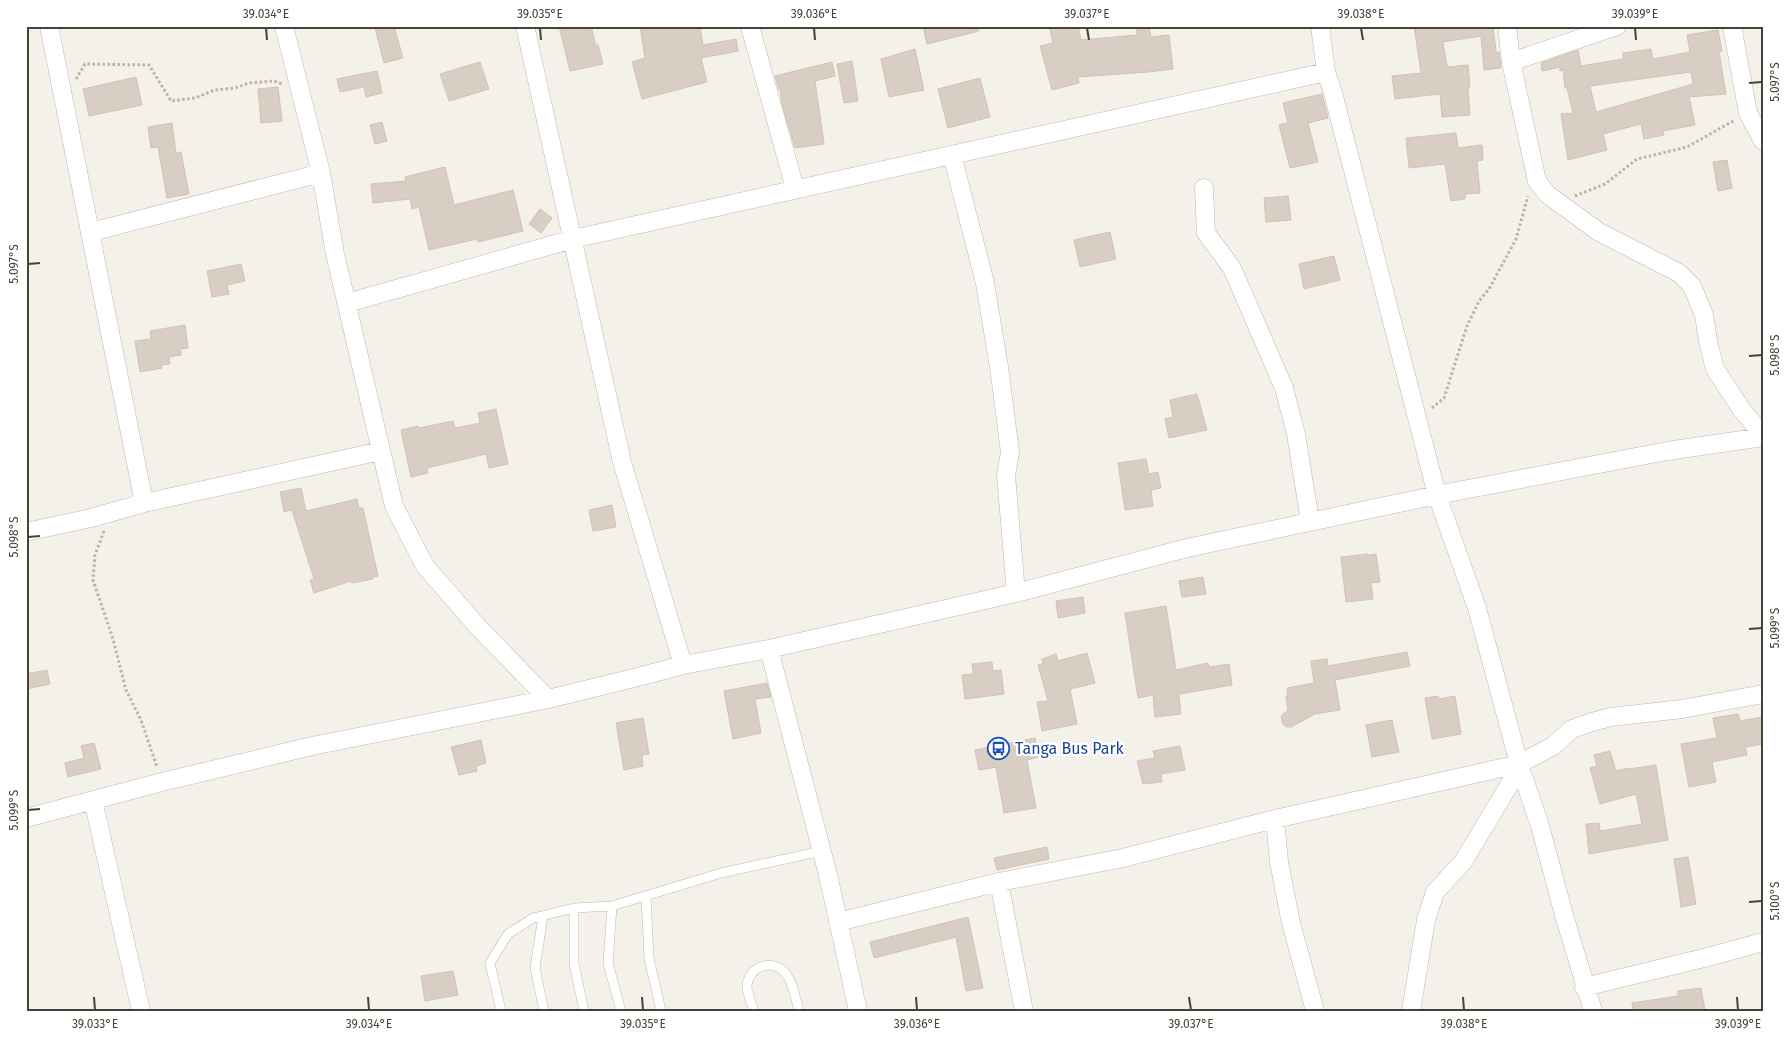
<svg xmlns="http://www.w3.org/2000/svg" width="1789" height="1037" viewBox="0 0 1789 1037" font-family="'Fira Sans',sans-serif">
  <rect width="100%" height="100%" fill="#f4f0ea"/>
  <!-- building -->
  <path fill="#d9cec3" stroke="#d0c3b3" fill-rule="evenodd" d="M382 26H394L403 58 384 63 375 28Z
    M559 26H591L596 46 598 45 603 64 570 71Z
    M640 26H700L703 45 736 39 738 51 701 58 707 82 642 99 632 62 645 58Z
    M923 26H978L979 31 927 44Z
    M1049 26H1078L1081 40 1137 35 1136 27 1149 26 1151 37 1169 35 1173 69 1148 72 1078 77 1079 83 1052 90 1040 46 1053 43Z
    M1414 26H1493L1496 52H1499L1501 68 1484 70 1481 36 1443 42 1447 67 1468 65 1470 87 1468 88 1470 115 1442 117 1440 94 1395 99 1392 76 1421 73Z
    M1718 30 1722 51 1719 52 1726 94 1689 97 1695 125 1663 131 1664 135 1644 139 1641 124 1603 134 1607 150 1568 160 1561 114 1573 113 1567 88H1565L1563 70 1560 71V67L1542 71 1541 63 1578 50 1581 66 1623 59V53L1651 49 1653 59 1690 52 1687 35ZM1691 72 1693 84 1596 112 1590 86Z
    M915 49 924 90 889 97 881 59Z
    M852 61 858 101 844 103 837 64Z
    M480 62 489 89 449 101 440 74Z
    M832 62 835 76 815 81 824 144 795 148 782 104 780 89 779 90 775 76Z
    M377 71 382 93 366 97 364 87 340 92 337 79Z
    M136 77 142 105 89 116 83 89Z
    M980 78 990 117 948 128 938 89Z
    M278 87 282 121 261 123 258 89Z
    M1322 94 1328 118 1308 123 1318 162 1290 168 1279 125 1288 123 1283 103Z
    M382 122 387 141 375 144 370 125Z
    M172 123 176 153 181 152 189 194 167 198 158 147 151 148 148 127Z
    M1456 133 1458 148 1482 145 1483 160 1477 161 1480 193 1465 194V199L1451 201 1445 164 1409 168 1406 138Z
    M1727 160 1732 188 1718 191 1713 162Z
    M445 167 454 205 513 190 523 231 478 242 477 239 429 250 419 207 412 209 410 199 373 203 371 184 406 181 405 177Z
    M1288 196 1291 220 1266 222 1264 198Z
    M540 209 552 218 541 233 529 224Z
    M1110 232 1116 259 1080 267 1074 240Z
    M1334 256 1340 280 1304 289 1299 264Z
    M241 264 245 281 227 285 229 294 212 297 207 271Z
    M185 325 188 348 180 349 181 355 169 357 170 364 161 365 162 368 140 372 135 341 151 339 150 331Z
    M1197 394 1207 430 1169 438 1165 419 1173 417 1170 400Z
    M496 409 508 464 489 468 486 454 427 468 428 473 411 477 401 430 418 426 419 428 453 421 455 428 480 423 478 413Z
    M1146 459 1149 474 1158 472 1161 488 1151 490 1153 506 1125 510 1118 463Z
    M301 488 306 511 357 499 359 508H363L378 576 373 577V579L352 583 351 581 314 593 310 580 314 579 292 510 284 512 280 492Z
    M612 505 616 527 593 531 589 510Z
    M1368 554V555L1376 554 1380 582 1371 583 1373 599 1346 602 1341 557Z
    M1203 577 1206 594 1182 597 1179 581Z
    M1083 597 1085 613 1058 618 1056 601Z
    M1166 606 1176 670 1208 663 1209 667 1229 664 1232 685 1179 694 1181 714 1155 717 1153 695 1138 698 1125 613Z
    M1407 652 1410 666 1335 680 1340 710 1315 714 1291 727H1287L1283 724 1281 716 1288 710 1286 696H1288L1287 688 1314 683 1311 661 1327 659 1328 666Z
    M1087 653 1095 683 1070 689 1077 724 1042 731 1037 702 1048 701 1038 665 1043 664 1042 659 1056 654 1058 661Z
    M992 662 993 671 1001 670 1004 694 965 699 962 675 973 674 972 664Z
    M47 670 50 684 26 689V674Z
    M767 683 771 697 755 699 761 733 733 739 724 691Z
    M1438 696 1439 699 1455 696 1461 734 1432 739 1425 698Z
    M1738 714 1740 721 1763 717V744L1745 747 1747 755 1712 762 1716 782 1689 787 1681 744 1717 738 1713 718Z
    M643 718 649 754 642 755 643 766 624 770 616 723Z
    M1392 720 1399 752 1372 757 1366 725Z
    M1035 738 1039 757 1027 760 1036 808 1004 813 996 767 979 770 975 750Z
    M481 740 486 763 476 766 477 771 459 775 451 747Z
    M94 743 101 769 68 777 65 763 84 758 81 746Z
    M1180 746 1185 770 1161 774 1162 782 1143 784 1137 761 1155 758 1153 751Z
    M1610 751 1616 771 1628 768 1629 769 1656 765 1668 840 1589 854 1586 824 1599 823 1600 831 1642 824 1636 794 1600 804 1590 768 1597 766 1594 755Z
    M1047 847 1049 859 997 870 994 858Z
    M1688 857 1696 904 1681 907 1674 859Z
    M968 917 983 988 966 991 956 937 874 958 870 942Z
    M453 971 458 995 425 1001 421 976Z
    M1701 988 1705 1011H1633L1632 1003 1678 996V991Z"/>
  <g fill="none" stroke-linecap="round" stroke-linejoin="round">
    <defs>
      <path id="lane" d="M646 896 649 958 661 1011
        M612 906 608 963 621 1011
        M574 908V964L584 1011
        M543 916 535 968 544 1011
        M501 1011 490 963 508 934 533 918 574 908 612 906 721 873 822 851
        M754 1011C752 1004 748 995 747 988 747 964 777 957 788 977 794 986 796 1000 799 1011"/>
      <path id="street" d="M49 26 144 503
        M284 26 321 173 335 254 394 506 425 566 478 627 548 699
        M525 26 622 462 683 665
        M750 26 795 189
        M1320 26 1326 72 1333 93 1437 495 1477 608 1519 764 1540 826 1564 915 1593 1011
        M1507 26 1511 62 1537 181 1548 195 1599 232 1679 273 1692 286 1704 315 1708 341 1715 369 1742 410 1763 435
        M1732 26 1748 113 1763 141
        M1511 62 1617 26
        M952 155 985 283 999 367 1010 452 1006 475 1016 593
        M1204 188 1206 233 1232 268 1284 388 1296 434 1310 521
        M91 232 321 173
        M347 303 573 239 1326 72
        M26 532 91 518 144 503 381 451
        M769 649 828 875 858 1011
        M93 800 141 1011
        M26 818 162 782 312 746 548 699 638 677 683 665 769 649 1016 593 1187 548 1437 495 1667 451 1763 437
        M1275 819 1279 862 1291 923 1315 1011
        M999 882 1024 1011
        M838 922 999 882 1123 858 1275 819 1519 764 1553 746 1572 729 1592 722 1611 717 1682 709 1763 694
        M1584 987 1704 958 1763 942
        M1411 1011 1426 920 1435 892 1463 862 1511 782 1516 765"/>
    </defs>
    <!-- lane casing -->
    <use href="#lane" stroke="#c0b8ad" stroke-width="10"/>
    <!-- street casing -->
    <use href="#street" stroke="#c0b8ad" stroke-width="19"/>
    <!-- path -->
    <path stroke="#c1b29e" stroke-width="3" stroke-dasharray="2.5 2.5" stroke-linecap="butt" d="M76 79 85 64 149 65 171 101 195 98 215 90 235 88 249 83 274 81 282 84
      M1575 196 1605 184 1637 159 1687 147 1735 120
      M1432 408 1444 398 1467 326 1479 301 1489 289 1516 239 1528 196
      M104 531 95 555 93 580 113 639 126 690 141 720 157 767"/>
    <!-- lane -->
    <use href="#lane" stroke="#fff" stroke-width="9"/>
    <!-- street -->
    <use href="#street" stroke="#fff" stroke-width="18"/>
  </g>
  <!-- ticks -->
  <path fill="none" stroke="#484138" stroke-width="2" d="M266 28 267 40M540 28 541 40M814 28 815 40M1087 28 1089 40M1361 28 1363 40M1635 28 1636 40M1749 83 1762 82M28 264 40 263M1749 356 1762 355M28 537 40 536M1749 629 1762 628M28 810 40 809M1749 902 1762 901M94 997 95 1010M368 997 369 1010M642 997 643 1010M916 997 917 1010M1189 997 1191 1010M1463 997 1464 1010M1737 997 1738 1010"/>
  <!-- icons -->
  <defs>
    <symbol id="bus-ring" viewBox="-11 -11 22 22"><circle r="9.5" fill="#fff" stroke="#1a4fb4" stroke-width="1.5"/><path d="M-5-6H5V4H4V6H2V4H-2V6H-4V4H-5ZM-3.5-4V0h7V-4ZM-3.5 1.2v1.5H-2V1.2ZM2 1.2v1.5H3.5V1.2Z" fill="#1a4fb4"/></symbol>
  </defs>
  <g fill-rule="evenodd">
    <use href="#bus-ring" x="986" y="736" width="25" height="25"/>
  </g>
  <g text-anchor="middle" stroke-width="4.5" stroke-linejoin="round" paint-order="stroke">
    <!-- transit labels -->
    <g font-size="16" fill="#164399" stroke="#fff" text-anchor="start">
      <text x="1015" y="754">Tanga Bus Park</text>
    </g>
  </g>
  <!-- border -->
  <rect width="1789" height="1037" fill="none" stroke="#ffffff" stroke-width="55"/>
  <rect x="28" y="28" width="1734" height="982" fill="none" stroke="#484138" stroke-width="2"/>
  <g font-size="12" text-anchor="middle" fill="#484138">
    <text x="266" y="18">39.034°E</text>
    <text x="540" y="18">39.035°E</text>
    <text x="814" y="18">39.036°E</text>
    <text x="1087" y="18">39.037°E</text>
    <text x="1361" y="18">39.038°E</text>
    <text x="1635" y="18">39.039°E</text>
    <text transform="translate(1775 82) rotate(-90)" y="4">5.097°S</text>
    <text transform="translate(14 264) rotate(-90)" y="4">5.097°S</text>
    <text transform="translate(1775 355) rotate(-90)" y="4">5.098°S</text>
    <text transform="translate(14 537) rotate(-90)" y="4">5.098°S</text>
    <text transform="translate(1775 628) rotate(-90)" y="4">5.099°S</text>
    <text transform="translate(14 810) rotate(-90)" y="4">5.099°S</text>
    <text transform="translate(1775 901) rotate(-90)" y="4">5.100°S</text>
    <text x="95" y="1028">39.033°E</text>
    <text x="369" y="1028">39.034°E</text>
    <text x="643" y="1028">39.035°E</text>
    <text x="917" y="1028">39.036°E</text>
    <text x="1191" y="1028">39.037°E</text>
    <text x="1464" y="1028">39.038°E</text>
    <text x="1738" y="1028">39.039°E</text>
  </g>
</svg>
